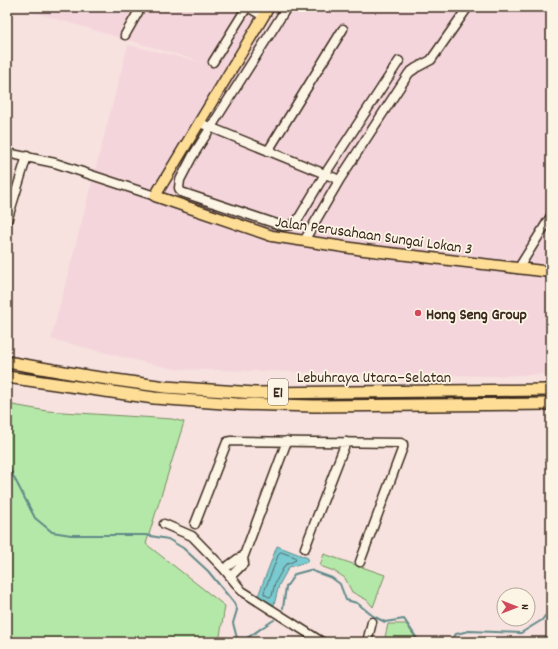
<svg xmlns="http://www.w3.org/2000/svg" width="558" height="649" viewBox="0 0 558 649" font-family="Dekko,sans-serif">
  <rect width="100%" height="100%" fill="#f7e2df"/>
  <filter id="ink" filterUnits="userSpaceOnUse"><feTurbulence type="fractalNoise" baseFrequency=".025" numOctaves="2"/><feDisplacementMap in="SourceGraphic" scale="8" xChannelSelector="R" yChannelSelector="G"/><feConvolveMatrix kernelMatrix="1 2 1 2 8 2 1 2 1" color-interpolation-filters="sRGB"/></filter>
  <g filter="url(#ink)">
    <!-- built -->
    <path fill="#f4d5db" d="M16 7H262L226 68 238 71 279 7H551V374L493 376 175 369 134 360 51 339 128 45 206 63Z"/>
    <!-- green -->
    <path fill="#b4e8a8" stroke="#788963" d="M7 404 47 411 172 419 184 422 146 544 225 606 219 642H7Z
      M324 554 385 575 373 607 367 600 352 592 345 578 334 571 320 566Z
      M388 624H406L418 642H384Z"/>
    <!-- water -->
    <path fill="#79cad1" stroke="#608a89" d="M277 546 308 558 307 562 289 567 279 585 274 605 258 596Z"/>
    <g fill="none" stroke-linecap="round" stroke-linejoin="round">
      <!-- shore -->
      <path stroke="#546a66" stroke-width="1" d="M281 552 295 557 296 560 285 565 275 583 272 596 269 597 264 594V592L279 553Z"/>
      <!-- stream -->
      <path stroke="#608a89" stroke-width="2" d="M7 464 35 518 52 532 71 535H145L168 539 183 548 208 571 234 603 237 610 233 623 238 642
        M283 608 286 587 295 574 310 570 332 578 340 584 346 600 357 603 373 616 385 622 404 619 418 640 432 642
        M240 642C252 636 262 627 274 620
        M449 642 456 634 469 631 521 633 542 620 551 608"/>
      <defs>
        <path id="minor" d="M248 7 263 16
          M287 7 192 157 180 180 179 188 181 192 283 226 291 225 297 221 325 174 399 61
          M125 35 141 7
          M213 62 247 7
          M200 123 335 178
          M268 151 343 29
          M7 153 55 163 155 196
          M7 221 27 156
          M304 241 340 179 409 73 416 68 431 60 468 7
          M518 269 551 216
          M164 524 192 536 224 569 242 591 322 642
          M195 524 227 442 230 441 401 443 403 444V447L360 562
          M305 548 346 442
          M224 569 239 558H243
          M231 576 244 563 243 558 287 441
          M367 642 372 622"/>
        <path id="major" d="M269 7 155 196 272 236 364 250 551 272"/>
        <path id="highway" d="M7 362 87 376 165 387 255 393 551 390
          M7 377 154 398 237 404 314 406 551 404"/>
      </defs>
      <!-- minor casing -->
      <use href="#minor" stroke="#3b2a1e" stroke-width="11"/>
      <!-- major casing -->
      <use href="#major" stroke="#3b2a1e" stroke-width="13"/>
      <!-- highway casing -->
      <use href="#highway" stroke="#3b2a1e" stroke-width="14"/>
      <!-- minor -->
      <use href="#minor" stroke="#fcf5e5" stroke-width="8"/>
      <!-- major -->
      <use href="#major" stroke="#fedd96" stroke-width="10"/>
      <!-- highway -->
      <use href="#highway" stroke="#fedd96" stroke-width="11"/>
    </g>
  </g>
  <!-- markers -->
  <circle fill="#d1495b" stroke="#fcf5e5" stroke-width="1.5" cx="418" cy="313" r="4"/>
  <g text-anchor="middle" stroke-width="3.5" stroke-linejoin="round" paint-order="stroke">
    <!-- shield labels -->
    <rect fill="#fcf5e5" stroke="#75675a" stroke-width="1" x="268" y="379" width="20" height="26" rx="3"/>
    <g font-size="15" font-weight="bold" fill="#3b2a1e">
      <text x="278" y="397">E1</text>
    </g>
    <!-- street labels -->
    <g font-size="16" fill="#3b2a1e" stroke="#fcf5e5">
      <text transform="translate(374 234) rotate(8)" y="6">Jalan Perusahaan Sungai Lokan 3</text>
      <text x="374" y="382">Lebuhraya Utara–Selatan</text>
    </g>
    <!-- poi labels -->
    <g font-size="16" font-weight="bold" fill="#3b2a1e" stroke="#fcf5e5" text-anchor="start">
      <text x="426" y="319">Hong Seng Group</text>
    </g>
  </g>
  <!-- margin -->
  <rect width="558" height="649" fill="none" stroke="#fcf5e5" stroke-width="24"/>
  <rect x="12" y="12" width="534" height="625" fill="none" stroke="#3b2a1e" stroke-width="1.5" filter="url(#ink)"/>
  <!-- north arrow -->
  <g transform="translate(516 607) rotate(90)"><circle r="19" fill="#fcf5e5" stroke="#afa495"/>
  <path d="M0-3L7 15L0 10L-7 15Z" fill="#d1495b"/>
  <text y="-6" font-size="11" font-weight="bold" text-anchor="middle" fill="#3b2a1e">N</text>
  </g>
</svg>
